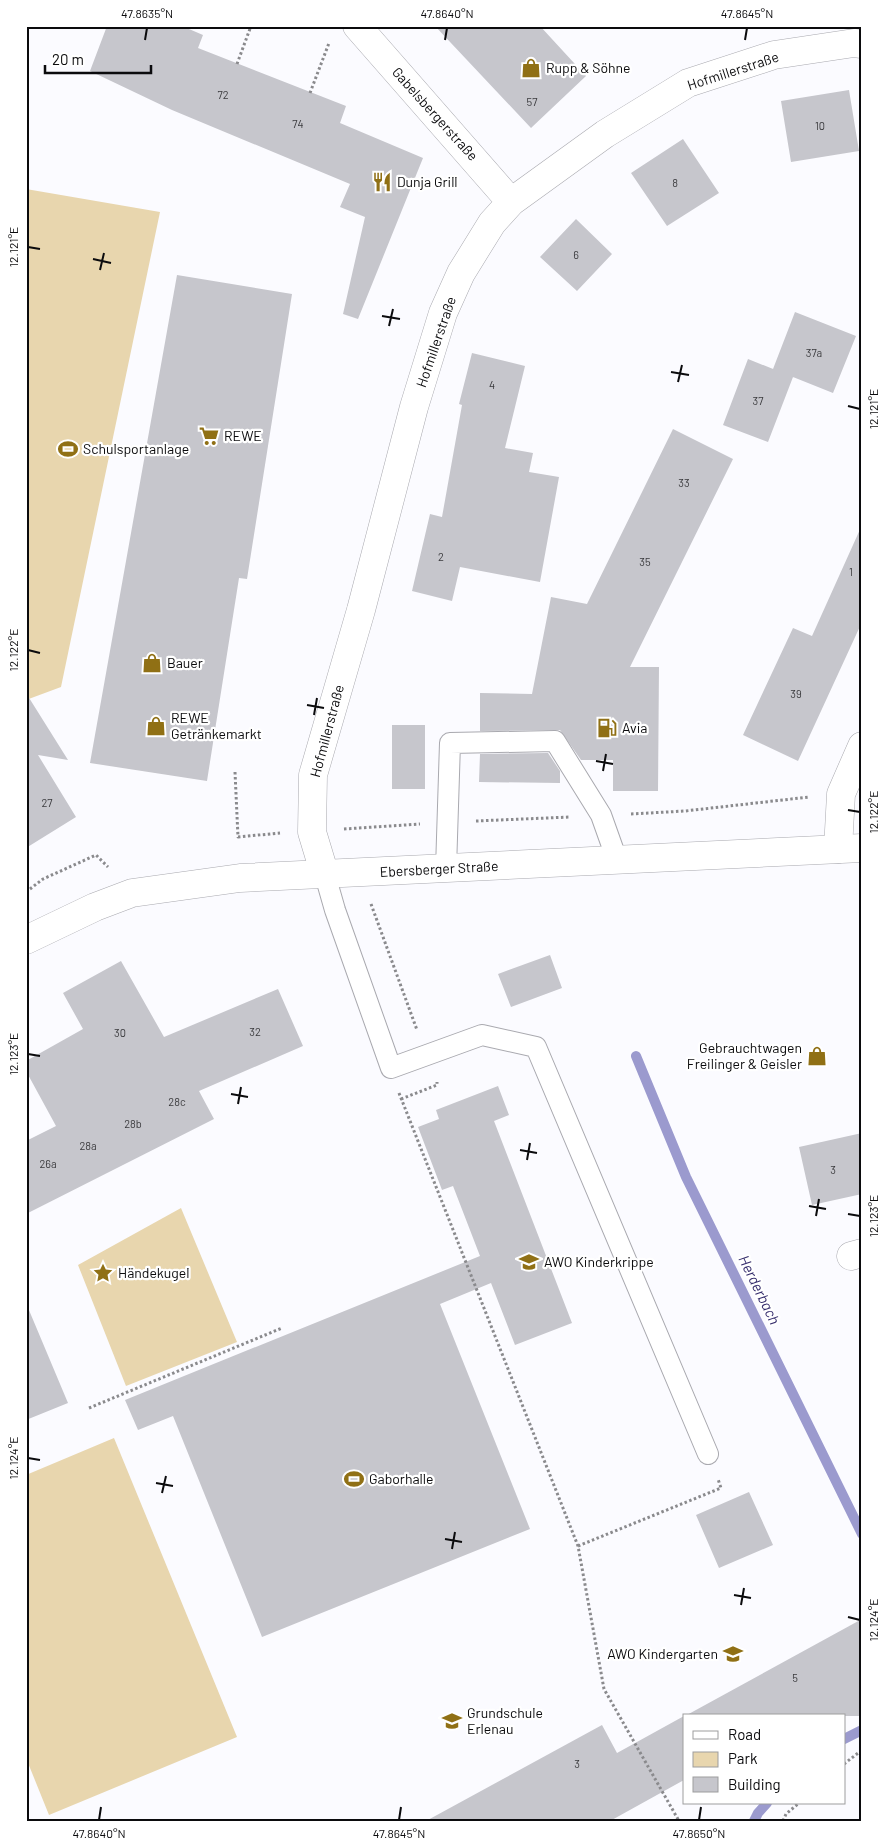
<svg xmlns="http://www.w3.org/2000/svg" width="888" height="1847" viewBox="0 0 888 1847" font-family="Barlow,sans-serif">
  <rect width="100%" height="100%" fill="#fbfbff"/>
  <!-- green -->
  <path fill="#e8d6ae" d="M26 189 160 212 61 687 26 700Z
    M181 1208 237 1342 126 1386 78 1265Z
    M114 1438 237 1737 49 1815 26 1758V1475Z"/>
  <g fill="none" stroke-linecap="round" stroke-linejoin="round">
    <!-- stream -->
    <path stroke="#9b9ace" stroke-width="10" d="M636 1056 686 1177 862 1534
      M844 1739 862 1730
      M754 1821 758 1813 767 1803"/>
  </g>
  <!-- building -->
  <path fill="#c6c6cc" d="M107 26H182L203 35 198 48 346 106 340 123 423 158 358 319 343 314 365 217 340 207 350 184 172 110 90 71Z
    M435 26H540L586 76 531 128Z
    M849 90 859 151 791 162 781 101Z
    M683 139 719 193 667 226 631 173Z
    M576 219 612 254 577 291 540 257Z
    M177 275 292 294 247 579 239 578 207 781 90 763Z
    M795 312 856 336 833 393 773 369Z
    M472 353 525 366 505 448 533 453 529 472 559 477 540 582 460 567 452 601 412 591 430 514 442 517 462 405 459 404Z
    M748 359 793 377 768 442 723 425Z
    M673 429 733 459 630 667H659L658 791H613V760H581L560 730 480 731V693L532 694 551 597 587 604Z
    M862 525V622L798 761 743 735 793 628 812 636Z
    M26 693 68 760 38 755 76 817 26 848Z
    M392 725H425V789H392Z
    M548 753 560 771V783L479 782 480 754Z
    M550 955 562 988 511 1007 498 974Z
    M121 961 164 1037 278 989 303 1046 199 1091 214 1119 26 1214V1141L56 1126 26 1071V1061L83 1029 63 993Z
    M498 1086 509 1115 494 1121 572 1323 515 1345 491 1283 440 1304 530 1529 262 1637 173 1416 138 1430 125 1400 480 1256 453 1186 442 1190 418 1127 439 1119 436 1110Z
    M862 1133V1194L812 1205 799 1147Z
    M26 1303 68 1403 26 1420Z
    M749 1492 773 1545 719 1568 696 1515Z
    M862 1619V1716H685Z
    M684 1716V1780L610 1821H426L602 1725 617 1753Z"/>
  <g fill="none" stroke-linecap="round" stroke-linejoin="round">
    <defs>
      <path id="lane" d="M446 869 450 743 555 741 601 815 617 860
        M325 875 335 910 391 1068 482 1035 536 1047 708 1454"/>
      <path id="street" d="M357 26 511 202
        M838 849 841 794 862 746
        M325 875 312 832 313 775 361 610 414 407 443 313 461 273 492 223 511 202 605 134 688 83 774 55 854 43 862 44
        M851 1256 862 1253"/>
      <path id="secondary" d="M26 940 95 907 132 893 240 878 862 848"/>
    </defs>
    <!-- lane casing -->
    <use href="#lane" stroke="#a9a9af" stroke-width="22"/>
    <!-- street casing -->
    <use href="#street" stroke="#a9a9af" stroke-width="29"/>
    <!-- secondary casing -->
    <use href="#secondary" stroke="#a9a9af" stroke-width="29"/>
    <!-- path -->
    <path stroke="#8a8a8d" stroke-width="3" stroke-dasharray="2.5 2.5" stroke-linecap="butt" d="M237 64 251 26
      M310 93 329 43
      M235 772 238 837 280 833
      M631 814 685 811 809 797
      M476 821 570 817
      M344 829 420 824
      M26 892 43 879 96 855 108 867
      M371 904 417 1030
      M399 1093 578 1546 604 1689 679 1821
      M401 1099 437 1085V1082
      M89 1408 282 1328
      M578 1546 721 1488 718 1479
      M844 1764 862 1750
      M783 1821 786 1814 799 1803"/>
    <!-- lane -->
    <use href="#lane" stroke="#fff" stroke-width="20"/>
    <!-- street -->
    <use href="#street" stroke="#fff" stroke-width="28"/>
    <!-- secondary -->
    <use href="#secondary" stroke="#fff" stroke-width="28"/>
  </g>
  <!-- ticks -->
  <path fill="none" stroke="#0b0b0d" stroke-width="2" d="M145 40 147 28M445 40 447 28M745 40 747 28M28 247 40 249M93 259 111 263M100 270 104 253M382 316 400 319M389 326 393 309M671 372 689 375M678 382 682 365M848 406 860 409M28 650 40 653M307 705 324 708M314 715 317 698M596 761 613 764M603 771 606 754M848 810 860 812M28 1054 40 1056M231 1094 248 1097M238 1104 241 1087M520 1150 537 1153M527 1160 530 1143M809 1206 826 1209M848 1214 860 1216M816 1216 819 1199M28 1458 40 1460M156 1483 173 1486M162 1493 166 1476M445 1539 462 1542M452 1549 455 1532M734 1595 751 1598M741 1605 744 1588M848 1617 860 1620M99 1820 101 1807M399 1820 401 1807M699 1820 701 1807"/>
  <!-- icons -->
  <defs>
    <symbol id="shop-bare" viewBox="-9 -9 18 18"><path d="M-5-2.5h2.3a2.7 3.5 0 0 1 5.4 0H5L5.5 6h-11ZM-1.5-2.5h3a1.5 2.3 0 0 0-3 0Z" fill="#907015" stroke="#fff" stroke-width="2.5" paint-order="stroke"/></symbol>
    <symbol id="restaurant-bare" viewBox="-9 -9 18 18"><path d="M-5-6h1v4h1v-4h1v4h1v-4h1v5L-1.5 .5V6h-2V.5L-5-1ZM5-6V6H3V1.5H1.5Q1.5-4 5-6Z" fill="#907015" stroke="#fff" stroke-width="2.5" paint-order="stroke"/></symbol>
    <symbol id="supermarket-bare" viewBox="-9 -9 18 18"><path d="M-6-5.5h2.5l.6 2H6L4.5 2H-2.5L-4.4-4H-6ZM-1.5 3.2a1.3 1.3 0 1 0 .1 0ZM3 3.2a1.3 1.3 0 1 0 .1 0Z" fill="#907015" stroke="#fff" stroke-width="2.5" paint-order="stroke"/></symbol>
    <symbol id="stadium-bare" viewBox="-9 -9 18 18"><path d="M0-5a6.5 5 0 1 0 0 10a6.5 5 0 1 0 0-10ZM-3.5-1.8h7v3.6h-7Z" fill="#907015" stroke="#fff" stroke-width="2.5" paint-order="stroke"/></symbol>
    <symbol id="fuel-bare" viewBox="-9 -9 18 18"><path d="M-5.5-6h7V0h2V4h1.3V-2.5L3-4.5l.8-.8L6-3V5H2.5V1h-1V6h-7ZM-4.2-4.7v3.2H.2V-4.7Z" fill="#907015" stroke="#fff" stroke-width="2.5" paint-order="stroke"/></symbol>
    <symbol id="school-bare" viewBox="-9 -9 18 18"><path d="M0-5L7-2L0 1L-7-2ZM-4 1L0 2.5L4 1V4Q0 6-4 4Z" fill="#907015" stroke="#fff" stroke-width="2.5" paint-order="stroke"/></symbol>
    <symbol id="sight-bare" viewBox="-9 -9 18 18"><path d="M0-6L1.8-2.2L6-1.7L2.9 1.2L3.7 5.4L0 3.3L-3.7 5.4L-2.9 1.2L-6-1.7L-1.8-2.2Z" fill="#907015" stroke="#fff" stroke-width="2.5" paint-order="stroke"/></symbol>
  </defs>
  <g fill-rule="evenodd">
    <use href="#shop-bare" x="517" y="54" width="28" height="28"/>
    <use href="#restaurant-bare" x="368" y="168" width="28" height="28"/>
    <use href="#supermarket-bare" x="195" y="422" width="28" height="28"/>
    <use href="#stadium-bare" x="54" y="435" width="28" height="28"/>
    <use href="#shop-bare" x="138" y="649" width="28" height="28"/>
    <use href="#shop-bare" x="142" y="712" width="28" height="28"/>
    <use href="#fuel-bare" x="593" y="714" width="28" height="28"/>
    <use href="#shop-bare" x="803" y="1042" width="28" height="28"/>
    <use href="#school-bare" x="515" y="1248" width="28" height="28"/>
    <use href="#sight-bare" x="89" y="1259" width="28" height="28"/>
    <use href="#stadium-bare" x="340" y="1465" width="28" height="28"/>
    <use href="#school-bare" x="719" y="1640" width="28" height="28"/>
    <use href="#school-bare" x="438" y="1707" width="28" height="28"/>
  </g>
  <g text-anchor="middle" stroke-width="4.5" stroke-linejoin="round" paint-order="stroke">
    <!-- number labels -->
    <g font-size="11" fill="#3a3a3d">
      <text x="223" y="99">72</text>
      <text x="532" y="106">57</text>
      <text x="298" y="128">74</text>
      <text x="820" y="130">10</text>
      <text x="675" y="187">8</text>
      <text x="576" y="259">6</text>
      <text x="814" y="357">37a</text>
      <text x="492" y="389">4</text>
      <text x="758" y="405">37</text>
      <text x="684" y="487">33</text>
      <text x="441" y="561">2</text>
      <text x="645" y="566">35</text>
      <text x="851" y="576">1</text>
      <text x="796" y="698">39</text>
      <text x="47" y="807">27</text>
      <text x="255" y="1036">32</text>
      <text x="120" y="1037">30</text>
      <text x="177" y="1106">28c</text>
      <text x="133" y="1128">28b</text>
      <text x="88" y="1150">28a</text>
      <text x="48" y="1168">26a</text>
      <text x="833" y="1174">3</text>
      <text x="795" y="1682">5</text>
      <text x="577" y="1768">3</text>
    </g>
    <!-- poi labels -->
    <g font-size="14" fill="#0b0b0d" stroke="#fff" text-anchor="start">
      <text x="546" y="73">Rupp &amp; Söhne</text>
      <text x="397" y="187">Dunja Grill</text>
      <text x="224" y="441">REWE</text>
      <text x="83" y="454">Schulsportanlage</text>
      <text x="167" y="668">Bauer</text>
      <text x="171" y="723">REWE<tspan x="171" dy="16">Getränkemarkt</tspan></text>
      <text x="622" y="733">Avia</text>
      <text x="802" y="1053" text-anchor="end">Gebrauchtwagen<tspan x="802" dy="16">Freilinger &amp; Geisler</tspan></text>
      <text x="544" y="1267">AWO Kinderkrippe</text>
      <text x="118" y="1278">Händekugel</text>
      <text x="369" y="1484">Gaborhalle</text>
      <text x="718" y="1659" text-anchor="end">AWO Kindergarten</text>
      <text x="467" y="1718">Grundschule<tspan x="467" dy="16">Erlenau</tspan></text>
    </g>
    <!-- street labels -->
    <g font-size="14" fill="#0b0b0d" stroke="#fff">
      <text transform="translate(733 71) rotate(-18)" y="5">Hofmillerstraße</text>
      <text transform="translate(435 114) rotate(48)" y="5">Gabelsbergerstraße</text>
      <text transform="translate(436 342) rotate(-71)" y="5">Hofmillerstraße</text>
      <text transform="translate(327 731) rotate(-75)" y="5">Hofmillerstraße</text>
      <text transform="translate(439 869) rotate(-3)" y="5">Ebersberger Straße</text>
    </g>
    <!-- water labels -->
    <g font-size="15" font-style="italic" fill="#352d6c" stroke="#fff">
      <text transform="translate(759 1290) rotate(64)" y="5">Herderbach</text>
    </g>
  </g>
  <!-- border -->
  <rect width="888" height="1847" fill="none" stroke="#ffffff" stroke-width="55"/>
  <!-- legend -->
  <rect x="683" y="1714" width="162" height="90" fill="#ffffff" stroke="#9d9d9e"/>
  <rect x="693" y="1731" width="25" height="8" fill="#ffffff" stroke="#9d9d9e"/>
  <text x="728" y="1740" font-size="15" fill="#0b0b0d">Road</text>
  <rect x="693" y="1752" width="25" height="15" fill="#e8d6ae" stroke="#9d9d9e"/>
  <text x="728" y="1764" font-size="15" fill="#0b0b0d">Park</text>
  <rect x="693" y="1777" width="25" height="15" fill="#c6c6cc" stroke="#9d9d9e"/>
  <text x="728" y="1790" font-size="15" fill="#0b0b0d">Building</text>
  <!-- scale -->
  <path d="M45 65v8h106v-8" fill="none" stroke="#0b0b0d" stroke-width="2.5"/>
  <text x="52" y="65" font-size="15" fill="#0b0b0d" stroke="#ffffff" stroke-width="4" paint-order="stroke">20 m</text>
  <rect x="28" y="28" width="832" height="1792" fill="none" stroke="#0b0b0d" stroke-width="2"/>
  <g font-size="12" text-anchor="middle" fill="#0b0b0d">
    <text x="147" y="18">47.8635°N</text>
    <text x="447" y="18">47.8640°N</text>
    <text x="747" y="18">47.8645°N</text>
    <text transform="translate(14 247) rotate(-90)" y="4">12.121°E</text>
    <text transform="translate(874 409) rotate(-90)" y="4">12.121°E</text>
    <text transform="translate(14 650) rotate(-90)" y="4">12.122°E</text>
    <text transform="translate(874 812) rotate(-90)" y="4">12.122°E</text>
    <text transform="translate(14 1054) rotate(-90)" y="4">12.123°E</text>
    <text transform="translate(874 1216) rotate(-90)" y="4">12.123°E</text>
    <text transform="translate(14 1458) rotate(-90)" y="4">12.124°E</text>
    <text transform="translate(874 1620) rotate(-90)" y="4">12.124°E</text>
    <text x="99" y="1838">47.8640°N</text>
    <text x="399" y="1838">47.8645°N</text>
    <text x="699" y="1838">47.8650°N</text>
  </g>
</svg>
